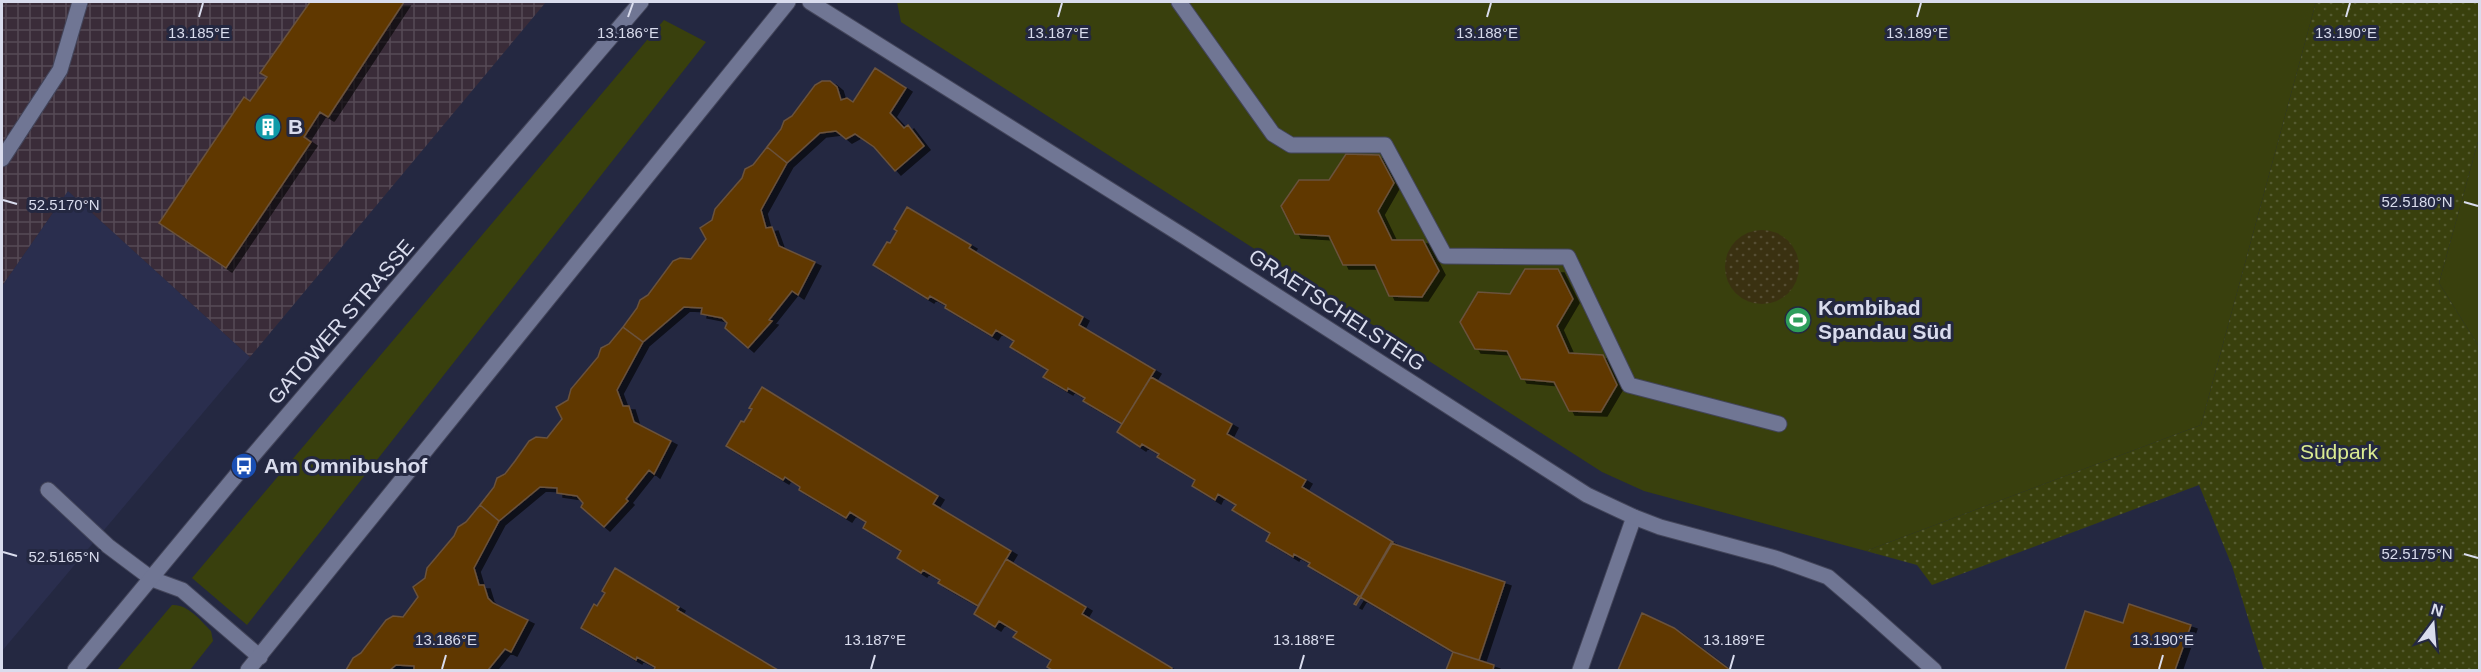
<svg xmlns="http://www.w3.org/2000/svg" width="2481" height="672" viewBox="0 0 2481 672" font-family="Helvetica,sans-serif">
  <defs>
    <pattern id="industrial-grid" width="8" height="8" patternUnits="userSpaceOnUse" patternTransform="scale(1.5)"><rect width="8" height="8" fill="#3a2c39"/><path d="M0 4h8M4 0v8" fill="none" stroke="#564a56"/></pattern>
    <pattern id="sand-dots" width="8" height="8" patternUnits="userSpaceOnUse" patternTransform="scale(1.5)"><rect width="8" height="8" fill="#3a3111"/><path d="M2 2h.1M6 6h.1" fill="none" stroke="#564e34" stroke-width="1.8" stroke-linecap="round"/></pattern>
    <pattern id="park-dots" width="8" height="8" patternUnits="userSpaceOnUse" patternTransform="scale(1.5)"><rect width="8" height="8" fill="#39400d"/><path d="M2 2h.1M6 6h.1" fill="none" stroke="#555b31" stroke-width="1.8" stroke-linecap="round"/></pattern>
    <filter id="shadow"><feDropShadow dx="6" dy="4" stdDeviation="0" flood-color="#0009"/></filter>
  </defs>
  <rect width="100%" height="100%" fill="#242841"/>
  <!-- built -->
  <path fill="#2a2e4e" d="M68 191 250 357 2 651V286Z"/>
  <!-- industrial -->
  <path fill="url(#industrial-grid)" d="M2 2H546L250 357 68 191 2 286Z"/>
  <!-- grass -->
  <path fill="#39400d" d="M897 2H2316L2201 425 1866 551 1644 491 1602 472 901 22Z
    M664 20 706 42 247 625 192 578Z
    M2479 138V347L2439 283Z
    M172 605C188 604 200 620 211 631L213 641 190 670H117Z"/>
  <!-- sand -->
  <path fill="url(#sand-dots)" d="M1725 267a37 37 0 1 1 74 0a37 37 0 1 1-74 0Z"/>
  <!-- park -->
  <path fill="url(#park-dots)" d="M2316 2H2479V138L2439 283 2479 347V670H2264L2232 566 2199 485 1932 585 1917 565 1866 551 2201 425Z"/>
  <!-- building -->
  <path fill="#613802" stroke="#6a523c" stroke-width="1.5" filter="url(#shadow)" d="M310 2H404L329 116 328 117 320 112 304 137 311 142 226 268 159 223 244 97 250 101 267 77 260 73Z
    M875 68 906 88 890 113 904 128 908 125 924 146 895 171 874 147 855 134 846 139 836 131 820 133 787 163 767 147 781 129 784 121 792 116 815 85 822 81H830L837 87 841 100 847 98 853 102Z
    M767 147 787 163 761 210 766 228 772 227 779 246 815 262 798 295 792 291 769 320 772 321 748 348 725 328 727 323 722 318 701 314 702 308 684 307 643 342 623 327 637 308 640 300 648 295 673 261 680 258 691 259 706 239 700 228 712 220 715 209 742 178 745 169 753 165Z
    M1346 154 1379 155 1394 183 1378 211 1392 240H1423L1439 271 1422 297 1389 296 1375 265H1343L1329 236 1295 234 1281 206 1299 180H1329Z
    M907 207 971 245 969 248 1083 317 1079 325 1155 370 1122 424 1083 401 1085 398 1068 388 1067 391 1043 377 1048 370 1010 347 1014 341 996 330 992 336 945 308 946 305 930 296 928 299 873 265 887 242 890 243 897 231 894 229Z
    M1525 269H1558L1573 299 1557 326 1569 353 1603 355 1617 385 1601 412 1569 411 1554 382 1521 379 1507 351 1475 349 1460 322 1478 292 1510 294Z
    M623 327 643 342 617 390 623 406H629L634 422 671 441 654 474 649 470 626 499 628 501 604 527 581 507 583 503 577 496 557 493V488L540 487 499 521 480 505 494 487 497 478 505 474 515 461 529 441 536 437 547 438 562 419 556 407 568 400 571 389 598 357 601 348 609 344Z
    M1151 377 1232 424 1227 434 1306 480 1302 487 1393 542 1356 605 1354 604 1359 596 1308 566 1310 563 1294 554 1293 557 1266 541 1270 533 1232 510 1236 505 1218 494 1215 500 1192 486 1195 480 1157 457 1159 454 1142 444 1140 447 1117 432Z
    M762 387 938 496 933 504 1011 551 978 606 938 583 940 580 923 570 921 573 897 558 901 551 863 528 866 522 850 512 846 518 799 490 800 487 785 477 783 480 726 446 741 421 744 422 752 409 749 408Z
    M480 505 499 521 474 568 479 585H484L488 598 493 603 528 620 511 652 505 649 488 670H414V666L396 665 390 670H346L353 658 361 653 386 620 393 616 403 617 418 597 413 587 425 578 427 568 454 536 458 527 466 522Z
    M1391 543 1505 582 1479 660 1453 652 1360 597Z
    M1006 559 1086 607 1082 614 1172 668 1171 670H1052L1047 667 1051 660 1013 637 1017 632 999 621 995 627 974 614Z
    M615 568 679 607 677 610 778 670H654L655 667 637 657 636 660 581 628 594 604 597 606 605 593 602 591Z
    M2129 604 2191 625 2175 670H2065L2085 611 2123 623Z
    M1642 613 1674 628 1730 670H1618Z
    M1453 652 1494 665 1493 670H1446Z"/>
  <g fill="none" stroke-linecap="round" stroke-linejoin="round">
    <defs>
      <path id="lane" d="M1179 2 1273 134 1291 145H1385L1445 256 1568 257 1629 385 1779 424
        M2 159 60 70 80 2
        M48 490 108 546 152 579 182 590 260 657
        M1862 606 1934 670
        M1580 670 1634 517"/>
      <path id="street" d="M810 2 1185 237 1587 495 1634 517 1660 527 1775 558 1828 577 1862 606"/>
      <path id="secondary" d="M75 670 244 466 641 2
        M248 670 788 2"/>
    </defs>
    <!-- lane casing -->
    <use href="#lane" stroke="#43455a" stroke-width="17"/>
    <!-- street casing -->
    <use href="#street" stroke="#43455a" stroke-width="17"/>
    <!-- secondary casing -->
    <use href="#secondary" stroke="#43455a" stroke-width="17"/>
    <!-- lane -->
    <use href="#lane" stroke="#707694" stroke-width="15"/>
    <!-- street -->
    <use href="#street" stroke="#707694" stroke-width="15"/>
    <!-- secondary -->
    <use href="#secondary" stroke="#707694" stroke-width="15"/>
  </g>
  <!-- ticks -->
  <path fill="none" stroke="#d9dced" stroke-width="2" d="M199 17 203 3M628 17 633 3M1058 17 1062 3M1487 17 1491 3M1917 17 1921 3M2346 17 2350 3M3 200 17 204M2464 202 2478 206M3 552 17 556M2464 554 2478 558M442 669 446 655M871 669 875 655M1300 669 1304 655M1730 669 1734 655M2159 669 2163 655"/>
  <!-- icons -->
  <defs>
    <symbol id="building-disc" viewBox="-11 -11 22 22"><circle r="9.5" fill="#0f9aa8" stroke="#242841"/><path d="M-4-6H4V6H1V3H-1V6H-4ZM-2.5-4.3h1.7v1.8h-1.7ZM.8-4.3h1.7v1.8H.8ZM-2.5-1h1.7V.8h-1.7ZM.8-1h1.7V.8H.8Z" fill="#fff"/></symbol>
    <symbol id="stadium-disc" viewBox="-11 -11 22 22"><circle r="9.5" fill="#2e9e5b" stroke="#242841"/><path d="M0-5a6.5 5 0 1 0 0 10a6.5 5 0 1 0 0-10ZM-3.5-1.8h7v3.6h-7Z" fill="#fff"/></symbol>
    <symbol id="bus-disc" viewBox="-11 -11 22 22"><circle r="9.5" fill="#1a4fb4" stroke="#242841"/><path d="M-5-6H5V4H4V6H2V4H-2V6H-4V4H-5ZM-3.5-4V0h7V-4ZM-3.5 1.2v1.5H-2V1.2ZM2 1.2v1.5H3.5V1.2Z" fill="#fff"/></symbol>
  </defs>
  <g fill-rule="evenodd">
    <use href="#building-disc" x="253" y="112" width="30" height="30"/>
    <use href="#stadium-disc" x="1783" y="305" width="30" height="30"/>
    <use href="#bus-disc" x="229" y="451" width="30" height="30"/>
  </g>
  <g text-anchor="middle" stroke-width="6" stroke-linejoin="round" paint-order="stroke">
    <!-- poi labels -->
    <g font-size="21" font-weight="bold" fill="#d9dced" stroke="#242841" text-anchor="start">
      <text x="288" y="134">B</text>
      <text x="1818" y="315">Kombibad<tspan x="1818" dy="24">Spandau Süd</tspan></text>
      <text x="264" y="473">Am Omnibushof</text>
    </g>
    <!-- street labels -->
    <g font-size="21" fill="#d9dced" stroke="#242841">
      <text transform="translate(1337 310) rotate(33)" y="7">GRAETSCHELSTEIG</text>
      <text transform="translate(341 322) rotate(-49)" y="7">GATOWER STRASSE</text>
    </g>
    <!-- park labels -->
    <g font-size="21" fill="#dbeb91" stroke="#242841">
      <text x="2339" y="459">Südpark</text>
    </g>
  </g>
  <g font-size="15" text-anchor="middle" fill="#d9dced" stroke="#242841" stroke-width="6" stroke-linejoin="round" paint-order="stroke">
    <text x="199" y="38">13.185°E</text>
    <text x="628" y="38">13.186°E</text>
    <text x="1058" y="38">13.187°E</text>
    <text x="1487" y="38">13.188°E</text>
    <text x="1917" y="38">13.189°E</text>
    <text x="2346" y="38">13.190°E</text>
    <text x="2417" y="207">52.5180°N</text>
    <text x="64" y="210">52.5170°N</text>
    <text x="2417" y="559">52.5175°N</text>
    <text x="64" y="562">52.5165°N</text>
    <text x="446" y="645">13.186°E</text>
    <text x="875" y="645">13.187°E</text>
    <text x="1304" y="645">13.188°E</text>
    <text x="1734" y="645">13.189°E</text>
    <text x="2163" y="645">13.190°E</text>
  </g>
  <!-- border -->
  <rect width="2481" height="672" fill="none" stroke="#d9dced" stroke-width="6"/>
  <!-- north arrow -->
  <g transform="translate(2433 624) rotate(16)" stroke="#242841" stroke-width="4.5" paint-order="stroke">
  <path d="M0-4.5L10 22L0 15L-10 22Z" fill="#d9dced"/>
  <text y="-9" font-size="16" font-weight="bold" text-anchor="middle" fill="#d9dced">N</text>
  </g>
</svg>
